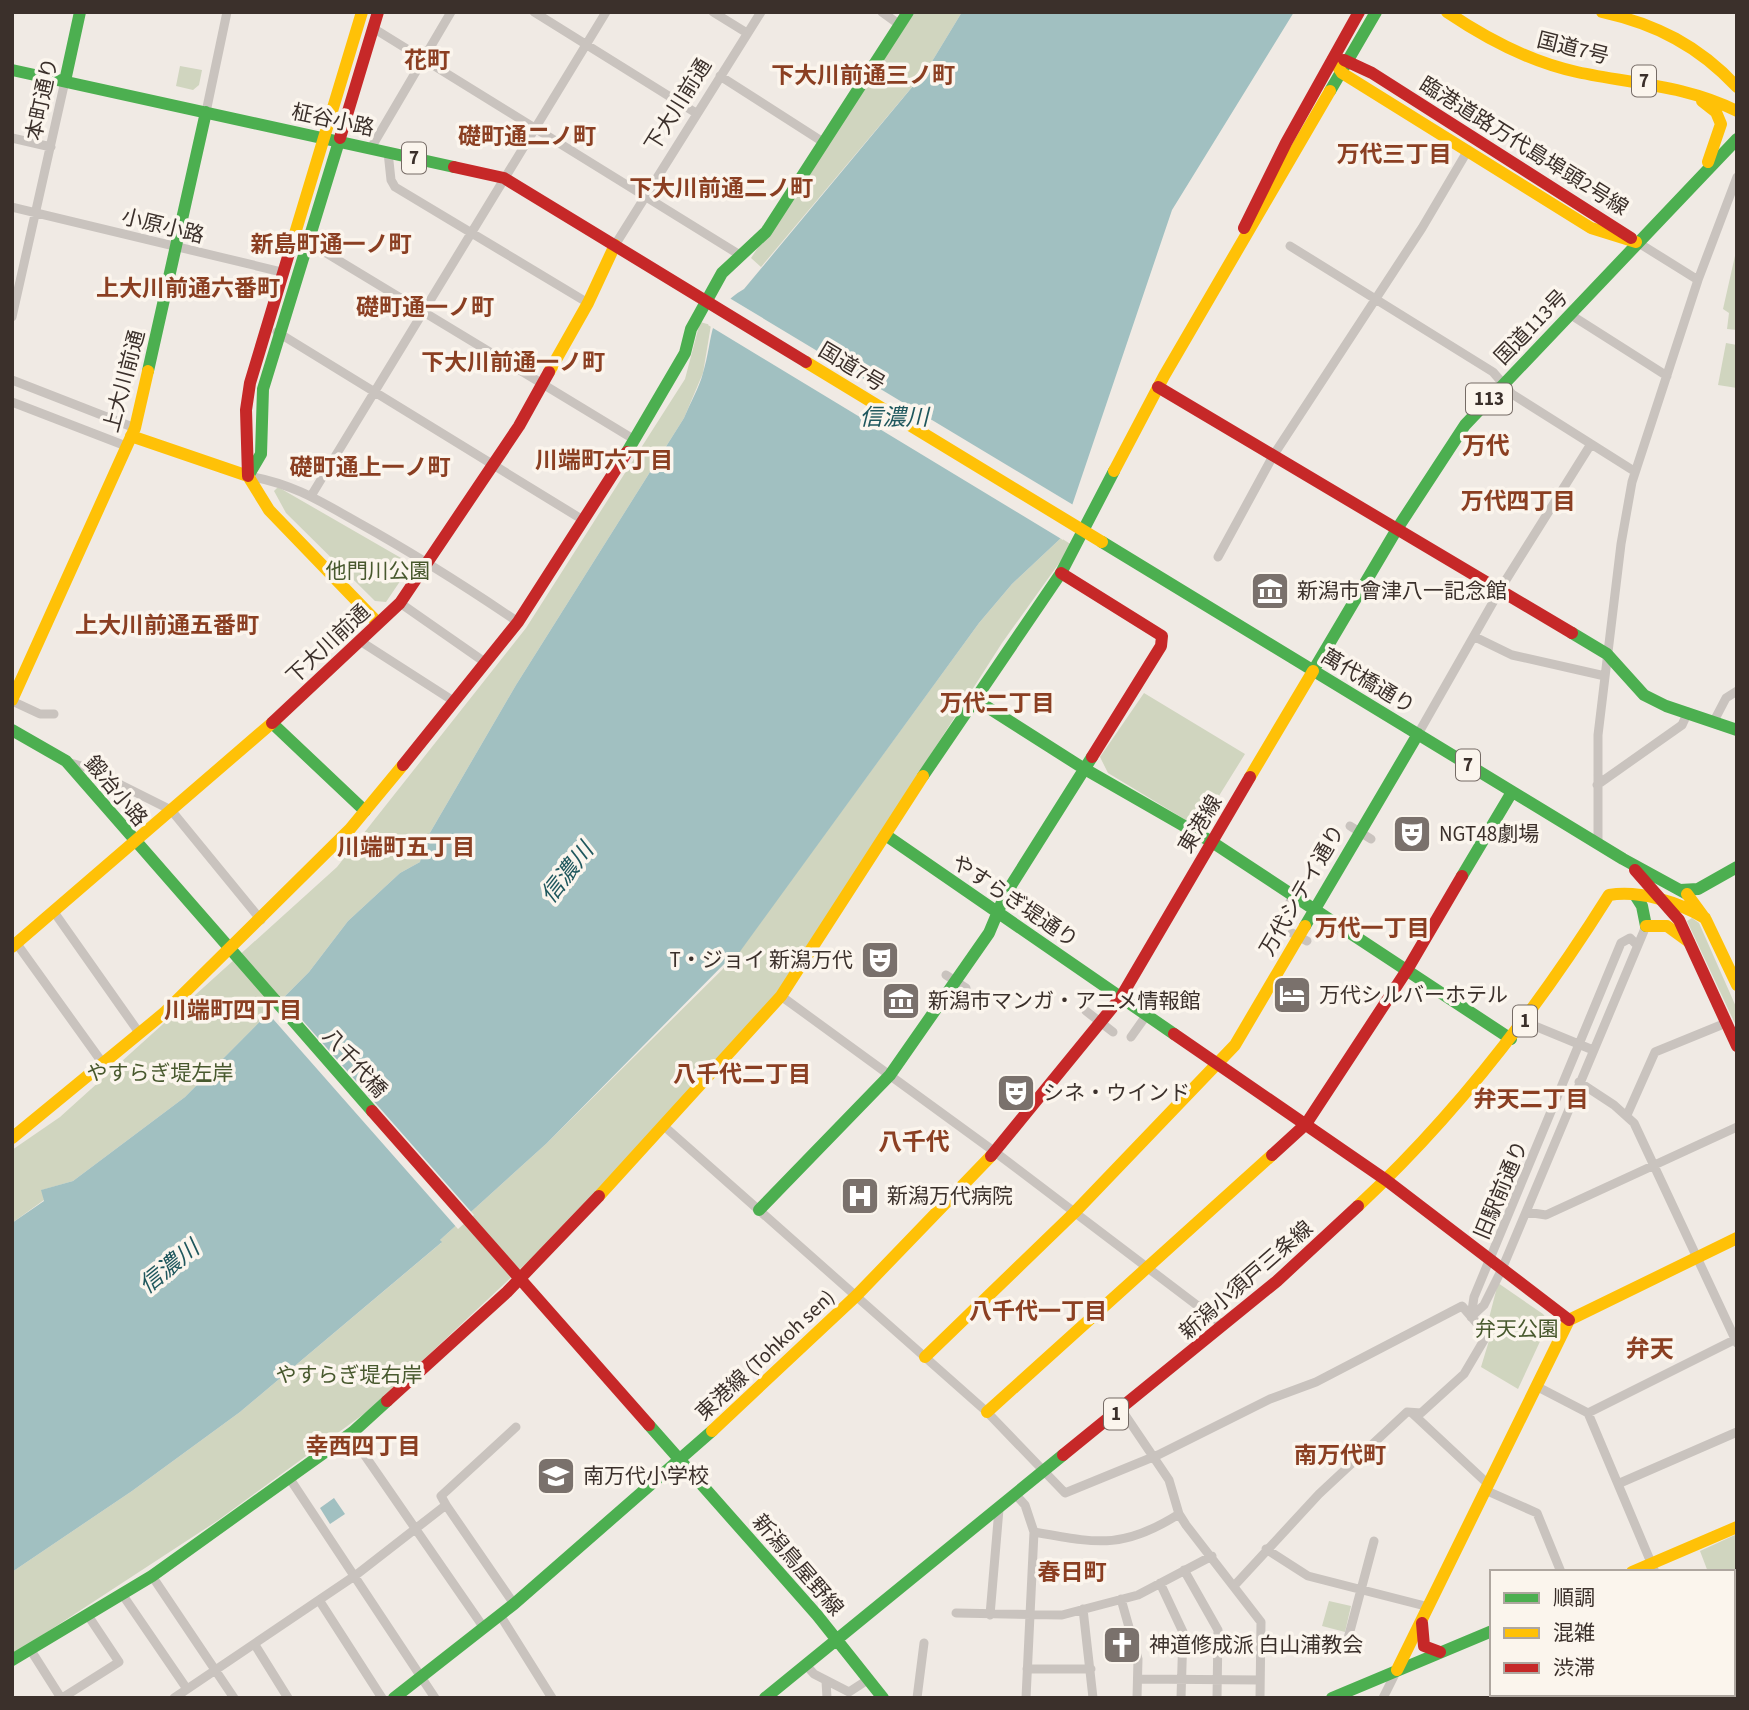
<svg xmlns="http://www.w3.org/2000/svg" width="1749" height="1710" font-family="'Source Sans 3','Noto Sans JP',sans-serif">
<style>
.green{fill:#d0d5bf}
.water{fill:#a1c0c1}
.pier{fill:#f0eae4}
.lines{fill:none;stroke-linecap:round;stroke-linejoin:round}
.street{stroke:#c9c3be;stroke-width:9}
.fast{stroke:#4caf50;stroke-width:12}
.slow{stroke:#ffc107;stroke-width:12}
.jam{stroke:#c62828;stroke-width:12}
.rail{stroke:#b1aca8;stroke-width:2.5;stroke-dasharray:2 5;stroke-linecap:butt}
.labels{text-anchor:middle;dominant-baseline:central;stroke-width:7;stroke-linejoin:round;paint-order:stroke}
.shield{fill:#fbf5ed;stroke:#756b65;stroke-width:2}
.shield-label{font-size:19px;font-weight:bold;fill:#3b302b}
.street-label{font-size:21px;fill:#3b302b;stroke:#fbf5ed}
.park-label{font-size:21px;fill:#48592e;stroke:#fbf5ed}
.poi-label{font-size:21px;fill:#3b302b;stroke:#fbf5ed;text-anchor:start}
.neighbourhood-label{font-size:23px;font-weight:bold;fill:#8b3f22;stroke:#fbf5ed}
.water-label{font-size:23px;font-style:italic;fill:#1f575d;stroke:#fbf5ed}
.quarter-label{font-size:24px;font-weight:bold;fill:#8b3f22;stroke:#fbf5ed}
</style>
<rect width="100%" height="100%" fill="#f0eae4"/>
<path class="green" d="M915 12H962L928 68 761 267 751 258Z
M180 66 202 70 199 85 193 90 176 86Z
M1737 247V330L1727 329 1729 313 1723 309Z
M700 322 711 325 703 373 684 418 516 685 424 843 420 862 400 873 348 921 309 972 185 1097 73 1181 42 1190 44 1200 12 1223V1150L60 1117 337 867 526 628 685 379Z
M1726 343 1737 345V388L1718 385Z
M278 487 408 562 409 568 386 602 375 601 286 513 274 491Z
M1061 538 1072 545 1002 643 785 983 746 1030 566 1226 372 1408 217 1521 12 1655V1572L132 1491 240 1412 441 1243 440 1240 547 1143 736 956 979 623 1012 584Z
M1144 693 1245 754 1199 828 1108 773 1100 757Z
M1692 918 1699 923 1737 1009V1028L1687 921Z
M1498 1283 1543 1314 1549 1322 1518 1389 1481 1367 1491 1334 1487 1326Z
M1737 1534V1601L1733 1603V1572H1708L1700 1551Z
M1329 1601 1351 1606 1345 1632 1322 1626Z"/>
<path class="water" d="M962 12H1294L1172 210 1061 538 1012 584 979 623 736 957 733 955 547 1143 440 1240 442 1242 240 1412 132 1491 12 1572V1223L44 1201 41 1190 73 1181 185 1097 309 972 348 921 400 873 420 862 424 843 516 685 684 418C690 403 699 388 703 373 714 337 707 310 744 289L928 68Z
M334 1498 345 1514 330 1524 320 1508Z"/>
<path class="pier" d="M726 296 1075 506 1063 540 708 325Z
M281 996 474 1215 458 1229 266 1011Z"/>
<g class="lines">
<path class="street" d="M534 12 696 113
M713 12 747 33
M882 12 900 25
M373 28 740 255
M720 76 823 142
M206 112 227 12
M12 138 51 147
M371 148 451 12
M388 152 391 180 395 187 588 303
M12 207 282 272
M308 242 635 440
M1637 242 1698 280
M615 245 761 12
M1290 246 1493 372 1512 394 1634 471
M1571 315 1667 376
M12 317 65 81
M277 332 583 520
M12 380 135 428
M12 402 126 446
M248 476C291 483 320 501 357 522 413 553 465 586 518 622
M311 496 606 12
M1218 557 1273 456 1422 228 1468 150
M400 603 486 663
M1475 637 1512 655 1605 676
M360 641 455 702
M12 701 40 714H54
M1715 719 1726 698 1737 691
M1418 734 1504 583 1591 444
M67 762 85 767 171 810 261 920
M1597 785 1682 725 1688 712
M1350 826 1371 839
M1598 844V735L1621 544 1632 482 1698 280 1737 177
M1290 902 1299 888
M54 912 140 1034
M1292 933 1307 941
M17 944 104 1065
M946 975 966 988
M781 996 995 1152 1223 1325
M1086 1011 1113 1032
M1525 1022 1593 1050
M1131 1037 1158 999
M1579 1082 1614 1105 1634 1123 1737 1343
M1627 1115 1655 1052 1726 1023
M665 1127 987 1412 1065 1493 1158 1455 1270 1399 1316 1382 1462 1306 1487 1335 1464 1374 1421 1413 1407 1412 1319 1494 1234 1586
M1526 1212 1546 1215 1737 1127
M1471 1317 1484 1305 1502 1269 1646 926
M1471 1317 1474 1297 1621 943 1630 938 1637 945
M1536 1386 1588 1413 1655 1572
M1121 1409 1169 1480 1179 1514 1186 1525 1261 1622 1260 1698
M1412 1413 1488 1484
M1588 1413 1734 1340
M350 1434 484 1628
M290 1479 435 1698
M1620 1483 1737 1432
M1485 1490 1537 1513 1561 1572
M1016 1495 1025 1505 1034 1532 1026 1698
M446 1505 441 1496 516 1427
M1034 1532C1097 1543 1122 1550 1179 1514
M1266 1549 1308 1576 1429 1607
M1184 1570 1218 1630 1217 1698
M152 1576 234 1698
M1160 1583 1183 1632 1181 1698
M122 1594 187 1689
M1121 1599 1138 1659 1137 1698
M319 1600 382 1698
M1083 1609 1093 1698
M956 1613 1062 1615 1138 1595 1212 1556
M500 1615 552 1698
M990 1615 999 1509
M255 1645 288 1698
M1346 1646 1374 1541
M30 1649 61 1698
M806 1665 814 1674 849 1692 869 1679
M1027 1669H1091
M1138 1679 1260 1680
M826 1681 827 1698
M62 1698 119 1662 87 1614
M174 1698 356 1575 446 1505 514 1604
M917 1698 924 1643
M1383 1698 1397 1670
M1525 1698 1536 1694"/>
<path class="fast" d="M12 70 454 167
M65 81 80 12
M1330 91 1376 12
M148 371 206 112
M627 452 685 353 691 329 722 273 766 232 908 12
M248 476 261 454 263 389 340 138
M1102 542 1623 859 1687 894
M1572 633 1607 654 1644 695 1666 706 1737 730
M1313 671 1397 529 1465 425 1737 139
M973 698 1083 768 1212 842 1511 1039
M272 723 365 811
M12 730 66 761 372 1111
M923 776 1061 573 1114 471
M887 836 1174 1034
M1462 876 1512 792
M1680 890 1698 889 1737 867
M1635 895 1642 906 1646 926
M1305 926 1418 734
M759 1210 890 1075 989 933 1005 895 1092 757
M649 1425 817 1615 883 1698
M12 1660 152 1576 353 1432 387 1401
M394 1698 514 1604 712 1431
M765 1698 1063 1455
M1332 1698 1492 1631"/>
<path class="slow" d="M1447 12C1487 39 1530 62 1577 72 1633 84 1685 85 1737 111
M1602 12C1656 24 1699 46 1737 87
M1333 59 1342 73 1591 228 1636 242
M1702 101 1716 112 1721 124 1708 162
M290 250 362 12
M806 362 1102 542
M549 372 588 303 615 245
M131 436 248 476 269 510 378 623
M1114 471 1164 376 1330 91
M12 700 135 428 148 371
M1250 777 1313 671
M1687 894 1706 920 1737 985
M1646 926H1667L1689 942
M12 947 272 723
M12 1138 164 1013 350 829 403 765
M599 1196 781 996 923 776
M1358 1206C1456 1115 1538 1008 1609 895 1640 890 1678 902 1705 918
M925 1357 1074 1213 1235 1045 1305 926
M987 1412 1272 1155
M712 1431 856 1296 991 1156
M1632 1572 1737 1527
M1397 1670 1569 1320 1737 1238"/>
<path class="jam" d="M1344 60 1372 73 1631 238
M340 138 378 12
M454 167 504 178 806 362
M1244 228 1286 143 1359 12
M1158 387 1572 633
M248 476 246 410 250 383 290 250
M1061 573 1162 636 1161 646 1092 757
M272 723 400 603 519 426 549 372
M403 765 518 622 627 452
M1635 870 1679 920 1737 1046
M1174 1034 1386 1180 1569 1320
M372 1111 649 1425
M1272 1155 1306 1124 1407 970 1462 876
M991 1156 1121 997 1250 777
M387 1401 507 1292 599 1196
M1063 1455 1277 1281 1358 1206
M1422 1623 1424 1646 1440 1652"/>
<path class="rail" d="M1727 1698 1737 1693"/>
</g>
<defs>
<g id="museum-square" transform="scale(2.0125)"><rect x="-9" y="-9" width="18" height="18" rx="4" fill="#7a716c" stroke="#fbf5ed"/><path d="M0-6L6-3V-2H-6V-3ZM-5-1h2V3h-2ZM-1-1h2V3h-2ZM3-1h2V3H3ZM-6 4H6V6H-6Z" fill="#fff"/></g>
<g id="theatre-square" transform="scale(2.0125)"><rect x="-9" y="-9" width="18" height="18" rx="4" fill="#7a716c" stroke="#fbf5ed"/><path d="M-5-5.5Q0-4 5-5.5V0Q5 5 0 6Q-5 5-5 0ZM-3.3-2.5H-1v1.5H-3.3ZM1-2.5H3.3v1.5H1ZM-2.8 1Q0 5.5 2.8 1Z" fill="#fff"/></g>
<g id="hotel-square" transform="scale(2.0125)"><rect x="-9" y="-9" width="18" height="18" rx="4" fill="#7a716c" stroke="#fbf5ed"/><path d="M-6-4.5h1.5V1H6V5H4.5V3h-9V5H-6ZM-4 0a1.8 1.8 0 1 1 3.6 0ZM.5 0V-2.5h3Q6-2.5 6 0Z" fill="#fff"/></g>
<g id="hospital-square" transform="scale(2.0125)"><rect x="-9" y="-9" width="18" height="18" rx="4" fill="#7a716c" stroke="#fbf5ed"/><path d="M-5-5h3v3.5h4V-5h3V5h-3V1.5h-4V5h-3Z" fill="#fff"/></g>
<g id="school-square" transform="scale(2.0125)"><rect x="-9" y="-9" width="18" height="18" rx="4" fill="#7a716c" stroke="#fbf5ed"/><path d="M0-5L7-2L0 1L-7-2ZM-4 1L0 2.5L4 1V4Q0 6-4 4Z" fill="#fff"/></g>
<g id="church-square" transform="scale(2.0125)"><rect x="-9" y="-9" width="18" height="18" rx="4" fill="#7a716c" stroke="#fbf5ed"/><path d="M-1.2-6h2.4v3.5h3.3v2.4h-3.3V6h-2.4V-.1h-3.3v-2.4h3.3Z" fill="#fff"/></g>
</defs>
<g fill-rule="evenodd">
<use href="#museum-square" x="1270" y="591"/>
<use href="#theatre-square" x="1412" y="834"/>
<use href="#theatre-square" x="880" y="960"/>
<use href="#hotel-square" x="1292" y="995"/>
<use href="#museum-square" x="901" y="1001"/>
<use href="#theatre-square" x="1016" y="1093"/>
<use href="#hospital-square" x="860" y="1196"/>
<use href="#school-square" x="556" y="1476"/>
<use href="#church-square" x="1122" y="1645"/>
</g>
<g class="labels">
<g class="shield">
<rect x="1632" y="65.5" width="24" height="31" rx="5"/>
<rect x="402" y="142.5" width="24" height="31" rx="5"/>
<rect x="1466" y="383.5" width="46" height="31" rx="5"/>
<rect x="1456" y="749.5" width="24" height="31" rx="5"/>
<rect x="1513" y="1005.5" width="24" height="31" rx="5"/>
<rect x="1104" y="1398.5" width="24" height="31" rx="5"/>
</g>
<g class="shield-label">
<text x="1644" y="81">7</text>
<text x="414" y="158">7</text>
<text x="1489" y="399">113</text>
<text x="1468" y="765">7</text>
<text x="1525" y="1021">1</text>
<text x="1116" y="1414">1</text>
</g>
<g class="street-label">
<text transform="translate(1573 48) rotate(14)">国道7号</text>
<text transform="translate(42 99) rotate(-78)">本町通り</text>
<text transform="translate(678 105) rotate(-58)">下大川前通</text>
<text transform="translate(333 120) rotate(12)">柾谷小路</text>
<text transform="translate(1524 146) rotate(32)">臨港道路万代島埠頭2号線</text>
<text transform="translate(163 226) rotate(14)">小原小路</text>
<text transform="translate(1531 327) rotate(-46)">国道113号</text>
<text transform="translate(852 367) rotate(31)">国道7号</text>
<text transform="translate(124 381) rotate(-75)">上大川前通</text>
<text transform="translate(328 644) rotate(-43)">下大川前通</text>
<text transform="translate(1368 681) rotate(31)">萬代橋通り</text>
<text transform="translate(116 791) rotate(50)">鍛冶小路</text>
<text transform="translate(1200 824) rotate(-59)">東港線</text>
<text transform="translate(1302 890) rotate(-60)">万代シテイ通り</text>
<text transform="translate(1015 901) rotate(34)">やすらぎ堤通り</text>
<text transform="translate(355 1063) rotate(48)">八千代橋</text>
<text transform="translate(1501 1190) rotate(-67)">旧駅前通り</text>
<text transform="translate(1246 1280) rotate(-41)">新潟小須戸三条線</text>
<text transform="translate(765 1355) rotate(-43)">東港線 (Tohkoh sen)</text>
<text transform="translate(798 1565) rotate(49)">新潟鳥屋野線</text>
</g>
<g class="park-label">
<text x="378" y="571">他門川公園</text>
<text x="160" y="1073">やすらぎ堤左岸</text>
<text x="1517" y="1329">弁天公園</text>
<text x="349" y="1375">やすらぎ堤右岸</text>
</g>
<g class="poi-label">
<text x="1297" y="591">新潟市會津八一記念館</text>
<text x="1439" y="834">NGT48劇場</text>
<text x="853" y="960" text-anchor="end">T・ジョイ 新潟万代</text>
<text x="1319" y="995">万代シルバーホテル</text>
<text x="928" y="1001">新潟市マンガ・アニメ情報館</text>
<text x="1043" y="1093">シネ・ウインド</text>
<text x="887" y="1196">新潟万代病院</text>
<text x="583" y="1476">南万代小学校</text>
<text x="1149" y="1645">神道修成派 白山浦教会</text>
</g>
<g class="neighbourhood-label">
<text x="427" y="60">花町</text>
<text x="863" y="75">下大川前通三ノ町</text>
<text x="527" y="136">礎町通二ノ町</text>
<text x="1394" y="154">万代三丁目</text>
<text x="721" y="188">下大川前通二ノ町</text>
<text x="331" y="244">新島町通一ノ町</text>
<text x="188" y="288">上大川前通六番町</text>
<text x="425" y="307">礎町通一ノ町</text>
<text x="513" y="362">下大川前通一ノ町</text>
<text x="604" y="460">川端町六丁目</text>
<text x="370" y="467">礎町通上一ノ町</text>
<text x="1518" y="501">万代四丁目</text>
<text x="167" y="625">上大川前通五番町</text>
<text x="997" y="703">万代二丁目</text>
<text x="406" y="847">川端町五丁目</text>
<text x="1372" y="928">万代一丁目</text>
<text x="233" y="1010">川端町四丁目</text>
<text x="742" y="1074">八千代二丁目</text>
<text x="1531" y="1099">弁天二丁目</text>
<text x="1038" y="1311">八千代一丁目</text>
<text x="363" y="1446">幸西四丁目</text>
<text x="1340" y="1455">南万代町</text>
<text x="1072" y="1572">春日町</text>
</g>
<g class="water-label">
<text x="894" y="417">信濃川</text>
<text transform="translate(567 873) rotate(-52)">信濃川</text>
<text transform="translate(169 1267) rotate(-39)">信濃川</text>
</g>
<g class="quarter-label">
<text x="1486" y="446">万代</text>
<text x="914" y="1142">八千代</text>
<text x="1650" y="1349">弁天</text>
</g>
</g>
<rect width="1749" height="1710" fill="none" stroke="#3b302b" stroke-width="28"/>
<rect x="1490" y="1570" width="245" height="126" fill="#fbf5ed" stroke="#aea69f" stroke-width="2"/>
<rect x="1504" y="1593" width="35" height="10" fill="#4caf50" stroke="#aea69f" stroke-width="2"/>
<text x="1553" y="1605" font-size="21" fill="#3b302b">順調</text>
<rect x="1504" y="1628" width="35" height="10" fill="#ffc107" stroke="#aea69f" stroke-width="2"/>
<text x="1553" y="1640" font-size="21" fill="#3b302b">混雑</text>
<rect x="1504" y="1663" width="35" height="10" fill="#c62828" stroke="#aea69f" stroke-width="2"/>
<text x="1553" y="1675" font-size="21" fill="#3b302b">渋滞</text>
</svg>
